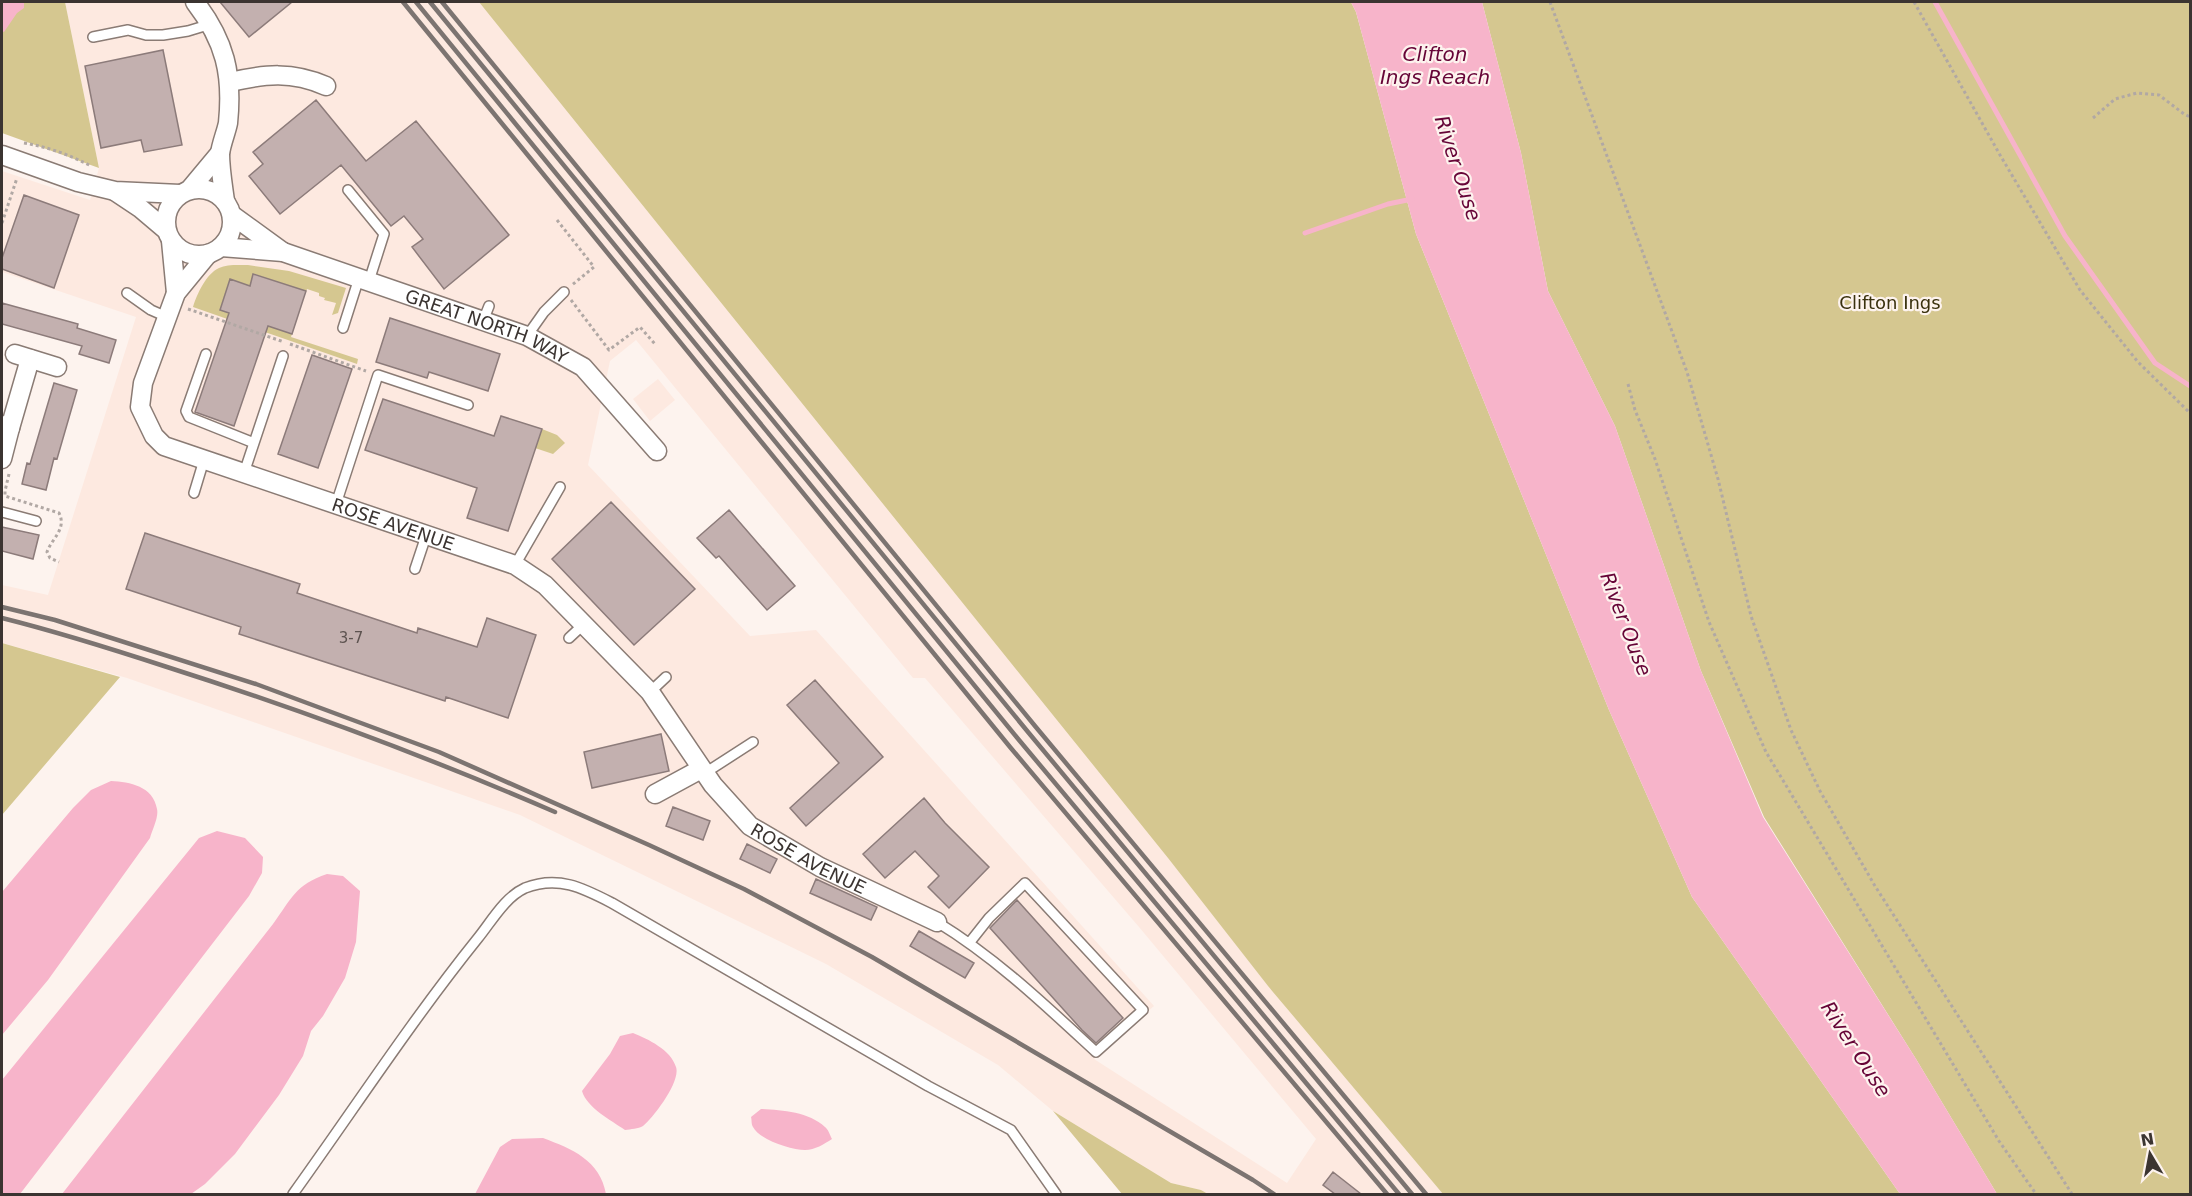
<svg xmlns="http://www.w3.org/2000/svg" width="2192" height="1196" font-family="'DejaVu Sans',sans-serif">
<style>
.built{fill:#fde9e0;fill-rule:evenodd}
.green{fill:#d5c790}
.water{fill:#f7b4ca}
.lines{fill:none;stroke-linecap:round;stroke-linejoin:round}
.stream{stroke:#f7b4ca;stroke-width:5}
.building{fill:#c3b0af;stroke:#8c7b7a;stroke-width:1.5}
.lane-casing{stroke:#8a7b74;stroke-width:12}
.street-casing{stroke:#8a7b74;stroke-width:21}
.path{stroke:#b1a8a4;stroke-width:3;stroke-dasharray:3 3;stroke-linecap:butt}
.lane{stroke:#fff;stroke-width:9}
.street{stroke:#fff;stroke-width:18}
.rail{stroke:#7c7471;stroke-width:4.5}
.labels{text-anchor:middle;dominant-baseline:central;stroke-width:4.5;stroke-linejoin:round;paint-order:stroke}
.number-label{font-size:15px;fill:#5d5350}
.park-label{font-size:18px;fill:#3a310e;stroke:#fdf3ee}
.street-label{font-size:18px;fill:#3b3431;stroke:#fdf3ee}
.water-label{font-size:20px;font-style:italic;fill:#660437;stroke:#fdf3ee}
</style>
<rect width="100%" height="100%" fill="#fdf3ee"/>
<path class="built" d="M65 2H479L1168 858 1268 986 1443 1194H1208L1201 1190 1171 1183 1053 1111 998 1065 826 964 520 815 127 678 2 643V585L48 595 136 317 2 272V171L90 200 99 168ZM636 340 913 678H925L1139 927 1316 1139 1287 1183 1094 1059 1154 1006 816 630 750 636 588 465 610 361Z
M658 379 675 400 650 421 633 399Z"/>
<path class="green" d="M2 2H65L99 168 2 133Z
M479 2H1351L1356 12 1416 234 1609 710 1692 897 1900 1194H1443L1268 986 1168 858Z
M1482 2H2190V1194H1997L1916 1059 1764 817 1701 671 1615 426 1548 291 1521 153Z
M248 265 289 271 346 288 338 313 332 315 336 303 324 300 325 298 319 296V293L307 289 306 292 254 274 250 286 230 279 220 310 292 334 291 337 358 359 357 364 193 307C197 294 206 274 219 268 227 264 239 265 248 265Z
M542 429 557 435 565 443 553 454 535 448Z
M2 643 120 677 2 815Z
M1053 1111 1171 1183 1201 1190 1208 1194H1122Z"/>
<path class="water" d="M2 2 24 3V8L17 13 4 32 2 31Z
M1351 2H1482L1521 153 1548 291 1615 426 1701 671 1763 817 1916 1059 1997 1194H1900L1692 897 1609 710 1416 234 1356 12Z
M111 781C130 782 153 786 157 809 159 817 152 830 150 838L48 980 2 1035V892L73 808 91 790Z
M217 831 245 838 263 857 262 873 249 896 20 1194H2V1080L199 838Z
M327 874 343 876 360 891 356 942 345 978 323 1016 311 1031 303 1056 279 1095 235 1154 205 1184 191 1194H62L273 924C292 898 295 885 327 874Z
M633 1033C648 1039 671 1050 676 1067 681 1081 654 1117 643 1126 638 1129 631 1129 625 1130 611 1120 587 1108 582 1091L610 1054 620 1036Z
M761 1109C782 1110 809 1112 825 1127 828 1129 830 1135 832 1139 824 1144 815 1150 805 1150 791 1150 760 1140 753 1127 751 1124 752 1120 751 1117Z
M543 1138C572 1149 600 1160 606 1194H475L500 1147 512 1139Z"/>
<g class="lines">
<path class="stream" d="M1935 2 2065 236 2155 363 2190 386
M1305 233 1388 204 1412 199"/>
</g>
<path class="building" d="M220 2H292L249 37Z
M163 50 182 145 144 152 141 140 101 148 85 66Z
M316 100 366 161 416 121 509 235 444 289 412 247 423 239 404 216 391 226 341 165 280 214 249 176 263 164 253 152Z
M24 195 79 215 54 288 2 269V258Z
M253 274 306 291 292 334 268 326 234 426 195 412 229 313 220 310 230 279 250 286Z
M2 303 78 324 77 328 116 340 109 363 79 354 82 346 2 324Z
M390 318 500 354 488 391 429 372 427 378 376 362Z
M312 355 352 369 318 468 278 454Z
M54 383 77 390 57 459 54 458 46 490 22 484 27 463 30 464Z
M383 399 494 436 501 416 542 429 508 531 467 518 477 488 365 450Z
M611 502 695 589 634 645 552 559Z
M729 510 795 586 767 610 719 556 716 558 697 538Z
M2 527 39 535 33 559 2 551Z
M145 533 300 584 297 593 417 633 418 628 477 647 487 618 536 635 508 718 446 697 445 701 239 634 241 627 126 589Z
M815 680 883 757 806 826 790 808 839 763 787 705Z
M661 734 669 771 592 788 584 752Z
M924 798 945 823 989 867 949 908 928 887 939 876 915 851 885 878 863 854Z
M673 807 710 821 703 840 666 826Z
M747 844 777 859 770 873 740 859Z
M816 879 877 907 871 920 810 893Z
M1017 900 1123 1018 1096 1043 1082 1030 990 928Z
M919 931 974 963 965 978 910 946Z
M1333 1172 1361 1194H1335L1323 1185Z"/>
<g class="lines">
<g class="lane-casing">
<path id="lane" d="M93 37 128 30 146 35H163L188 31 211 24
M348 190 384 234 369 281
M127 293 151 310 167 317
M483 321 489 306
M343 328 359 278
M527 336 544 312 564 292
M206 354 186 411 189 417 254 443
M244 473 283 356
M194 493 204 460
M336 504 378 375 468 405
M2 512 36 521
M515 565 560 487
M415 569 426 536
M569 638 584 624
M650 692 666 677
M705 773 753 742
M937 922C996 958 1045 1005 1096 1052L1143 1010 1025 883 989 918 970 942
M293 1194C354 1109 412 1020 478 938 491 922 505 897 525 888 558 875 583 888 612 903L928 1086 1011 1130 1056 1194"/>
</g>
<g class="street-casing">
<g id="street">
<path d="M195 2C225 41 233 74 228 123 226 133 221 144 220 154 220 169 223 186 225 201"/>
<path d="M230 82C265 74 292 71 326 86"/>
<path d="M2 155 78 182 115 191 180 194"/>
<circle cx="199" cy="222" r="33"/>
<path d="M190 189 220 153"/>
<path d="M116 192 140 208 166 230"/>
<path d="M232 215 283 252"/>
<path d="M171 241 176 293"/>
<path id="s1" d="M221 247 283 252 527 336 583 367 657 451"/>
<path id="s2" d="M208 254 176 293 143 383 140 407 154 436 164 446 515 565 545 585 650 692 713 785 750 826 820 867 937 922"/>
<path d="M15 354 57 367"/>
<path d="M2 425 10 428 30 359"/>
<path d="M2 459 10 428"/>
<path d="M655 794 701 769"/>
</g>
</g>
<path class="path" d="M1550 2 1687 372 1718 479 1751 616 1791 730 1820 791 1875 886 2072 1194
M1914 2 2000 155 2080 290 2138 362 2190 413
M2093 118 2115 99 2137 93 2159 95 2184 114 2190 117
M24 143C48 147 70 155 91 166
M557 220 594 267 572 285
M2 223 17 178
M571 300 609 350 640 327 655 344
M188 309 284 342
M290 344 366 371
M1628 384 1635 410 1655 459 1709 622 1766 752 1999 1141 2036 1194
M9 474 5 491V496L59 513C67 529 52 538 47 552L50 558 59 562"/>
<use href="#lane" class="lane"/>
<use href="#street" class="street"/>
<path class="rail" d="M403 2 1010 747 1387 1194
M416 2 1019 740 1399 1194
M430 2 1028 732 1412 1194
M442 2 1035 726 1426 1194
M2 607 55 620 256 684 439 752 649 845 744 889 872 957 1253 1180 1274 1194
M2 618C58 632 112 649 167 667 299 709 428 757 555 812"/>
</g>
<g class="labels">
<g class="number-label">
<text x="351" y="638">3-7</text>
</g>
<g class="park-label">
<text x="1890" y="302">Clifton Ings</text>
</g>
<g class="street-label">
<text stroke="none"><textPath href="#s1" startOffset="279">GREAT NORTH WAY</textPath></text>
<text stroke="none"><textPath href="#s2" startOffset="459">ROSE AVENUE</textPath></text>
<text stroke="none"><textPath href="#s2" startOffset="1008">ROSE AVENUE</textPath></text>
</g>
<g class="water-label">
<text x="1435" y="54">Clifton<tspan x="1435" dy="23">Ings Reach</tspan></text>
<text transform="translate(1458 168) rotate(72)">River Ouse</text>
<text transform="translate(1626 624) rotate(69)">River Ouse</text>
<text transform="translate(1856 1049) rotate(57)">River Ouse</text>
</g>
</g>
<rect width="2192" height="1196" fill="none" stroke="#3b3431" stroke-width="6"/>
<g transform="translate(2150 1154) rotate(350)" stroke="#fdf3ee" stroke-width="4.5" paint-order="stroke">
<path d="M0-4.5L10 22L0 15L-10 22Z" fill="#3b3431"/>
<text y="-9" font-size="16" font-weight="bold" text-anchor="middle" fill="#3b3431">N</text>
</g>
</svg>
